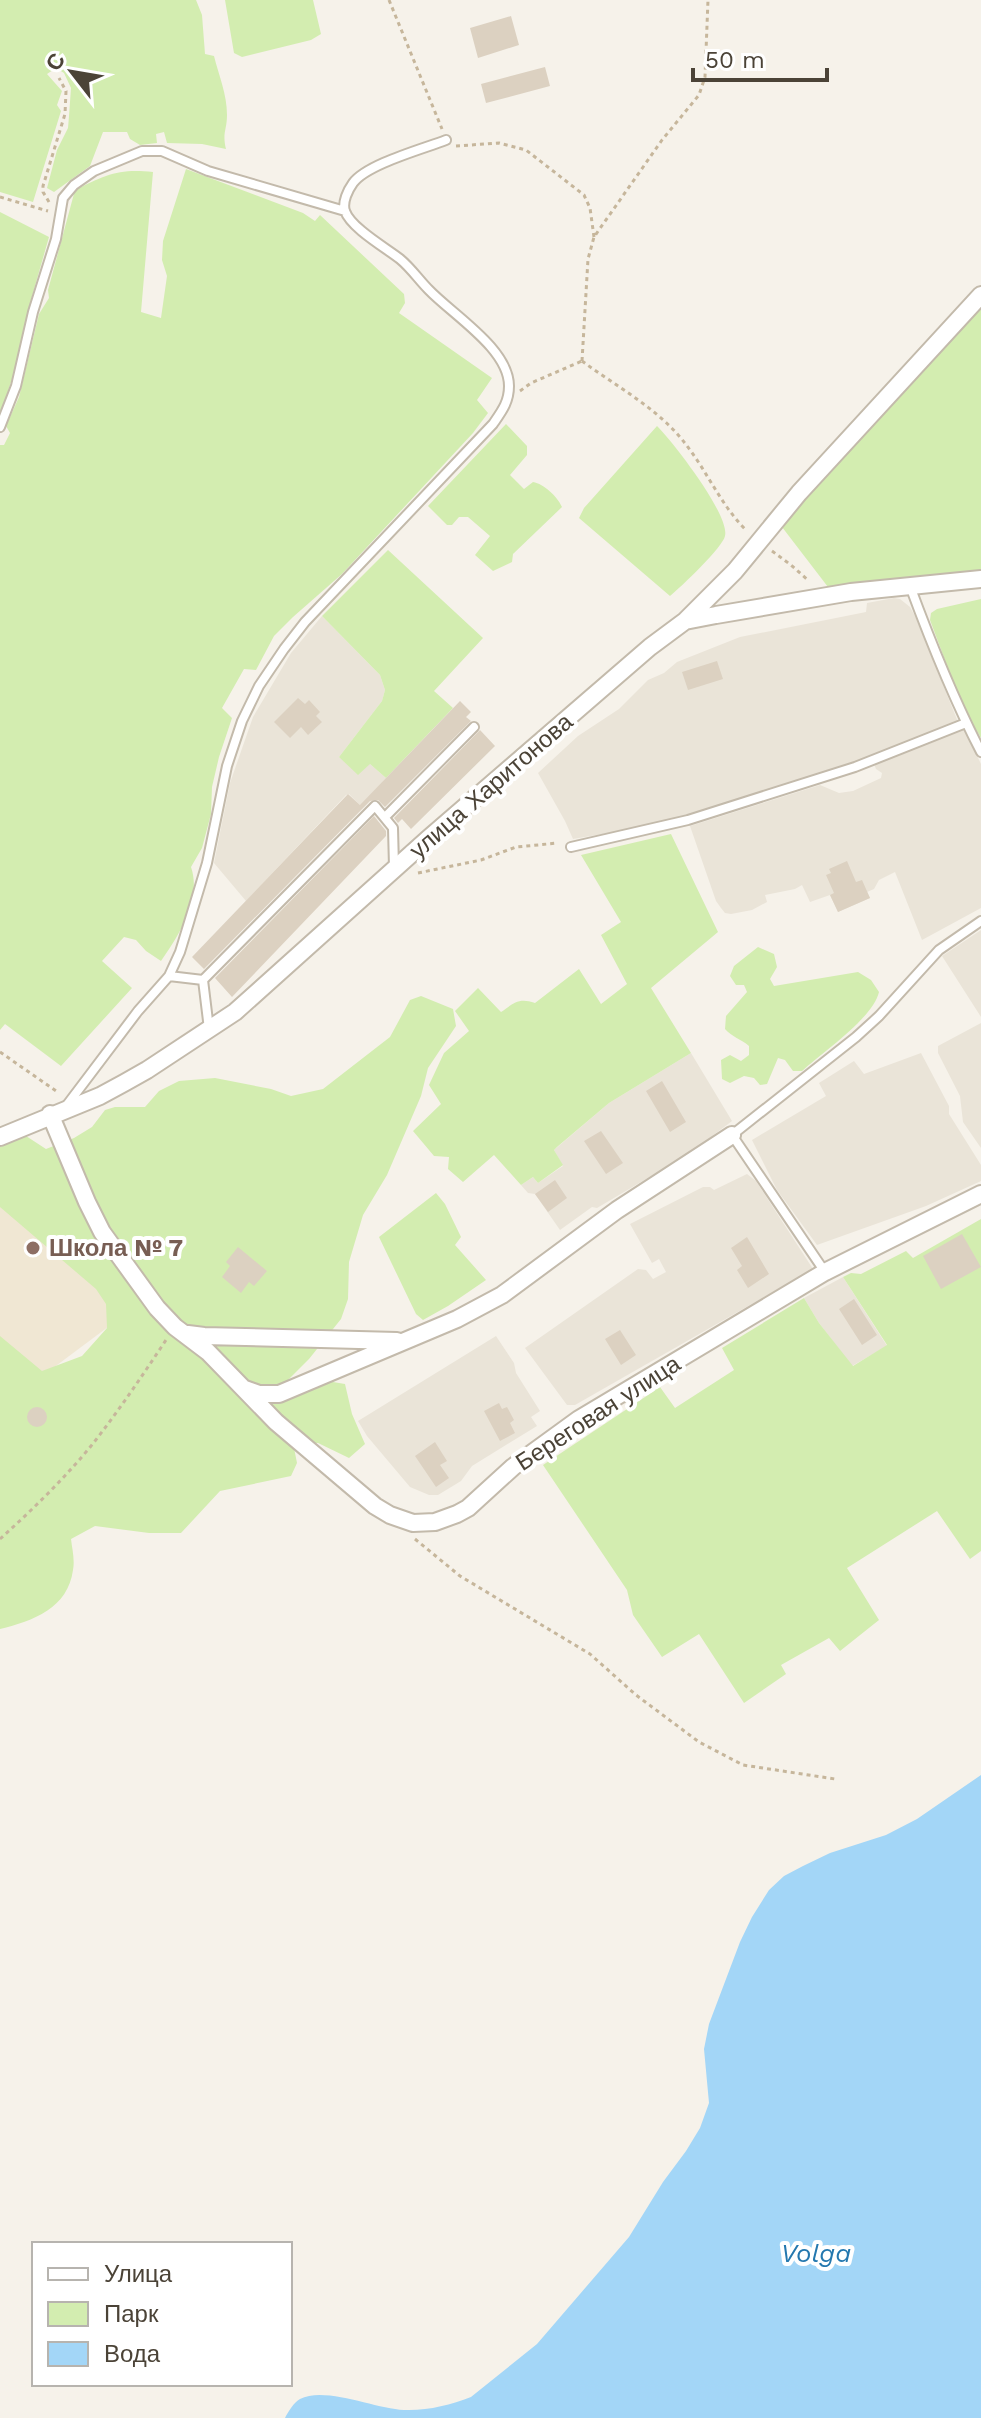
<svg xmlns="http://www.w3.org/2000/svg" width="981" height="2418" font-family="'Work Sans',sans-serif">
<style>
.residential{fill:#eae4d8}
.education{fill:#f0e7d3}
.green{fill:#d3edb0}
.water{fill:#a3d6f7}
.building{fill:#dcd1c1}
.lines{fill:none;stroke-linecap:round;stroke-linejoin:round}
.lane-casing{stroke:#c3baab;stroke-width:12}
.street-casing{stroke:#c3baab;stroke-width:20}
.path{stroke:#c6b69b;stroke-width:3;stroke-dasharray:4 4;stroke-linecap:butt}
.lane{stroke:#fff;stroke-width:8}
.street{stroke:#fff;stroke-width:16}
.education-dot{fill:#8d6e63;stroke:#fff;stroke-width:3}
.labels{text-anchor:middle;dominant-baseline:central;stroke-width:8;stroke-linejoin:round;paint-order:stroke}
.street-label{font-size:24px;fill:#4b4337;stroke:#fff}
.education-label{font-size:24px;font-weight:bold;fill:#785e54;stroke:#fff;text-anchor:start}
.water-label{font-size:26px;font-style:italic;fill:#2478af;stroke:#fff}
</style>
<rect width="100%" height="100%" fill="#f6f2ea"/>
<path class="residential" d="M894 598 900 599 910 607 916 618 958 722 865 759 690 815 626 830 573 839 565 821 538 773 578 736 619 709 648 680 664 673 677 662 740 637 866 612 867 603Z
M322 616 380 675 385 690 382 701 339 757 370 764 386 778 361 806 349 794 346 795 246 901 214 863 230 783 253 717 291 653Z
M964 729 981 764V908L922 940 895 872 879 880 874 889 867 892 870 898 838 912 830 895 810 902 802 885 795 889 765 895 767 902 752 910 731 914 725 913 721 908 716 901 690 826 820 785 839 793 853 791 881 778 882 773 876 769 874 764Z
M981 930V1017L942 956Z
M981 1023V1148L963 1122 960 1096 938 1053V1046Z
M691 1053 732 1121 690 1153 597 1208 592 1207 560 1230 535 1194 528 1193 521 1185 533 1177 538 1183 563 1166 554 1150 609 1103Z
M921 1053 949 1106V1114L981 1165V1181L926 1206 817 1245 777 1190 752 1140 826 1096 819 1083 854 1061 864 1074Z
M747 1174 756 1181 813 1269 575 1405H567L525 1348 638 1269 646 1270 653 1279 666 1272 659 1259 652 1263 630 1224 703 1187H710L714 1190Z
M843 1277 887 1346 852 1366 819 1323 804 1298Z
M496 1336 514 1363 516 1373 540 1411 531 1417 537 1426 472 1466 461 1481 438 1495H429L410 1487 367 1436 358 1421Z"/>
<path class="education" d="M0 1195 128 1312 41 1377 0 1355Z"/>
<path class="green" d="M0 0H196L202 15 205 54 214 56C219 76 227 94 227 115 227 130 222 133 226 149L202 144 167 143 164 132 156 134 157 143 140 145 130 139 127 132H103L90 166 54 192 47 188 57 150 68 128 69 116 71 88 64 73 56 68 47 74 62 91 57 105 61 111 33 202 0 192Z
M225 0H313L321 34 311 40 242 57 234 53Z
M186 169 303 213 315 221 320 215 404 294 405 303 399 313 492 378 477 400 488 413 473 433 342 574 293 617 274 636 256 670 244 669 222 708 232 718 219 757 212 787 211 814 202 848 191 867C202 899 179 935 161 961L146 951 136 940 124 937 102 961 132 988 61 1066 5 1024 0 1030V445H4L10 433 6 426 19 397 39 314 49 298 48 290 75 190C105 175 119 168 153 172L141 312 161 318 167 276 162 260 163 241Z
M0 212 49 237 29 307 14 373 0 415Z
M981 305V570L828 587 782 527 792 511Z
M506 424 527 446V455L510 475 524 489 533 482C544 484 557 496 562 507L513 554 512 562 493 571 475 555 490 536 468 517H459L452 525H447L428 506Z
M657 426C673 442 730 515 725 536 723 547 681 587 670 596L579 518 584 508Z
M388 550 483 638 434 691 453 708 386 778 370 764 358 775 339 757 382 701 385 690 380 675 322 616Z
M981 599V738L962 706 930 620 931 613 937 609Z
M671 834 718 932 651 988 691 1053 609 1103 557 1147 554 1150 563 1165 538 1183 533 1177 521 1185 494 1155 463 1182 448 1169 449 1157 434 1156 413 1131 441 1104 429 1085 444 1053 469 1031 455 1011 478 988 501 1012C513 1004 518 997 535 1003L579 969 601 1004 627 984 601 935 621 922 581 855Z
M758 947 774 954 777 967 770 979 774 986 858 972 871 980 879 992C873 1018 823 1052 802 1071H793L785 1060 778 1058 767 1084 760 1085 754 1078 744 1076 730 1083 722 1079 721 1060 730 1055 741 1061 749 1055V1046C741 1039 732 1037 725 1029L726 1016 747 992 744 985H736L730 976 734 966Z
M421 996 453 1009 456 1026 428 1068 421 1096 387 1175 363 1215 349 1262 348 1299 341 1319 309 1359 283 1385 315 1379 345 1384 352 1414 365 1444 349 1458 318 1443H293L297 1463 291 1476 220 1491 181 1533H149L95 1526 71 1539C72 1548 75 1560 73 1570 68 1608 33 1621 0 1629V1336L42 1371 82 1356 107 1328 106 1304 96 1289 0 1207V1147L26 1136 46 1149 74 1138 92 1127 105 1110 115 1107H145L159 1091 179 1081 215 1078 271 1089 291 1096 323 1089 390 1037 410 1000Z
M436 1193 445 1204 461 1237 455 1245 486 1280 448 1306 423 1320 416 1314 379 1237Z
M981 1219V1551L970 1559 937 1511 847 1568 879 1620 840 1651 829 1638 781 1665 786 1674 744 1703 699 1634 662 1657 633 1615 627 1590 543 1465 660 1387 675 1408 734 1370 722 1348 804 1298 819 1323 853 1366 887 1345 843 1277 851 1273 861 1274 906 1251 913 1258Z"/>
<path class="water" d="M981 1775V2418H285C288 2412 294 2402 300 2399 325 2386 376 2409 404 2410 427 2411 450 2405 471 2397L537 2344 629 2237 663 2182 686 2151 700 2128 709 2103 704 2049 709 2024 740 1942 752 1917 769 1890 784 1876 803 1866 830 1853 886 1835 917 1819Z"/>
<path class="building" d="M511 16 519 45 478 58 470 28Z
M545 67 550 86 486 103 481 84Z
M717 661 723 679 688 690 682 672Z
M298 698 305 704 309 700 320 712 316 716 322 722 308 735 301 727 290 738 274 722Z
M460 701 471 712 466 717 471 721 385 807 378 800 370 801 204 969 192 957 348 794 360 805Z
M480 730 495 746 411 829 402 819 398 823 394 818Z
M374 816 386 831V836L232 997 215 978Z
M847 861 856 882 862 880 870 898 838 912 830 895 834 893 826 875 831 873 829 869Z
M662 1081 686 1122 670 1132 646 1091Z
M601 1131 623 1163 606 1174 584 1141Z
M555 1180 567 1198 548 1212 535 1194Z
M962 1234 981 1267 941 1289 923 1256Z
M747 1237 769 1274 748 1288 737 1270 742 1266 731 1248Z
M238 1247 267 1271 254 1286 249 1282 241 1293 222 1277 230 1266 226 1262Z
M854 1299 877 1335 862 1345 839 1309Z
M620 1330 636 1355 621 1365 605 1339Z
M499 1403 502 1409 507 1407 514 1420 510 1423 515 1433 500 1441 484 1411Z
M27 1417a10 10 0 1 1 20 0a10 10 0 1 1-20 0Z
M435 1442 447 1461 440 1465 449 1478 436 1487 415 1456Z"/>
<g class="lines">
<g class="lane-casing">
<path id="lane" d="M0 427 16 386 33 312 56 239 63 198 74 185 94 171 142 151H162L208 171 345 211
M910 586C931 643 953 698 981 752
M385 817 474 727
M571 847 688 820 855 767 966 723
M169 976 203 980
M209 1029 203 980 375 806 393 828 394 867
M67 1105 138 1011 169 976 180 952 207 863 227 766 242 721 259 686 284 649 305 622 493 424C502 411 509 402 509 386 509 349 453 315 429 290 419 280 411 268 400 259 386 248 351 228 345 211 342 202 348 190 353 183 367 164 423 149 446 140
M825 1272 732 1135 856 1037 879 1016 939 950 981 921"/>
</g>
<g class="street-casing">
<path id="street" d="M686 620 735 571 799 493 981 295
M50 1114 87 1202 102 1232 157 1308 175 1327 208 1352 276 1422 375 1506 390 1515 413 1523 435 1522 457 1514 468 1508 513 1467 579 1419 825 1272 981 1194
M0 1137 100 1096 124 1083 147 1070 235 1012 429 838 650 647 685 621 716 615 851 592 981 579
M188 1334 204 1336 397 1341
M245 1389 259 1394H279L457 1319 502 1295 617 1210 732 1135"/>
</g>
<path class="path" d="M389 0 442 129
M456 146 499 143 526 150 584 195 590 208 594 237
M0 197 48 211
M49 202 43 192V186L65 114 66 91 59 78
M582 361 588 259 594 237 662 140 699 95 705 77 708 0
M582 361C617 387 661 410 687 446 708 473 722 507 747 531
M520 391 531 383 582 361
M772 551 791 565 809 581
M418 873 481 860 516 847 558 843
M0 1052 59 1093
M0 1539C32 1510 63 1480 91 1446 118 1412 142 1376 166 1340
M415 1539 460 1576 590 1654 636 1695 699 1742 743 1765 835 1779"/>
<use href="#lane" class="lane"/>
<use href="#street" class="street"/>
</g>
<circle class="education-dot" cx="33" cy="1248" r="8"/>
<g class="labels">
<g class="street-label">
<text transform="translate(491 786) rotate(-41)">улица Харитонова</text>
<text transform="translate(598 1413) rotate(-33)">Береговая улица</text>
</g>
<g class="education-label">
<text x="49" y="1248">Школа № 7</text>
</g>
<g class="water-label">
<text x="816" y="2253">Volga</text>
</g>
</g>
<rect x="32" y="2242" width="260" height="144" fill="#ffffff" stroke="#b7b4af" stroke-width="2"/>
<rect x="48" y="2268" width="40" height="12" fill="#ffffff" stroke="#b7b4af" stroke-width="2"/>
<text x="104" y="2282" font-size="24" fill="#4b4337">Улица</text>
<rect x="48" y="2302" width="40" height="24" fill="#d3edb0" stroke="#b7b4af" stroke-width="2"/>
<text x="104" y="2322" font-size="24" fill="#4b4337">Парк</text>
<rect x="48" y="2342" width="40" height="24" fill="#a3d6f7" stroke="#b7b4af" stroke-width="2"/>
<text x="104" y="2362" font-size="24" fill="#4b4337">Вода</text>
<g transform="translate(72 72) rotate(301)" stroke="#ffffff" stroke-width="6" paint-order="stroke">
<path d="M0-6L14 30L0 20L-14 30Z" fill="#4b4337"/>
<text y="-12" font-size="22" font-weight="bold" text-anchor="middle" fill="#4b4337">С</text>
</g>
<path d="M693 68v12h134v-12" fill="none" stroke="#4b4337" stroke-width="4"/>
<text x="705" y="68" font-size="24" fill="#4b4337" stroke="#ffffff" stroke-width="6" paint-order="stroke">50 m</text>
</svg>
